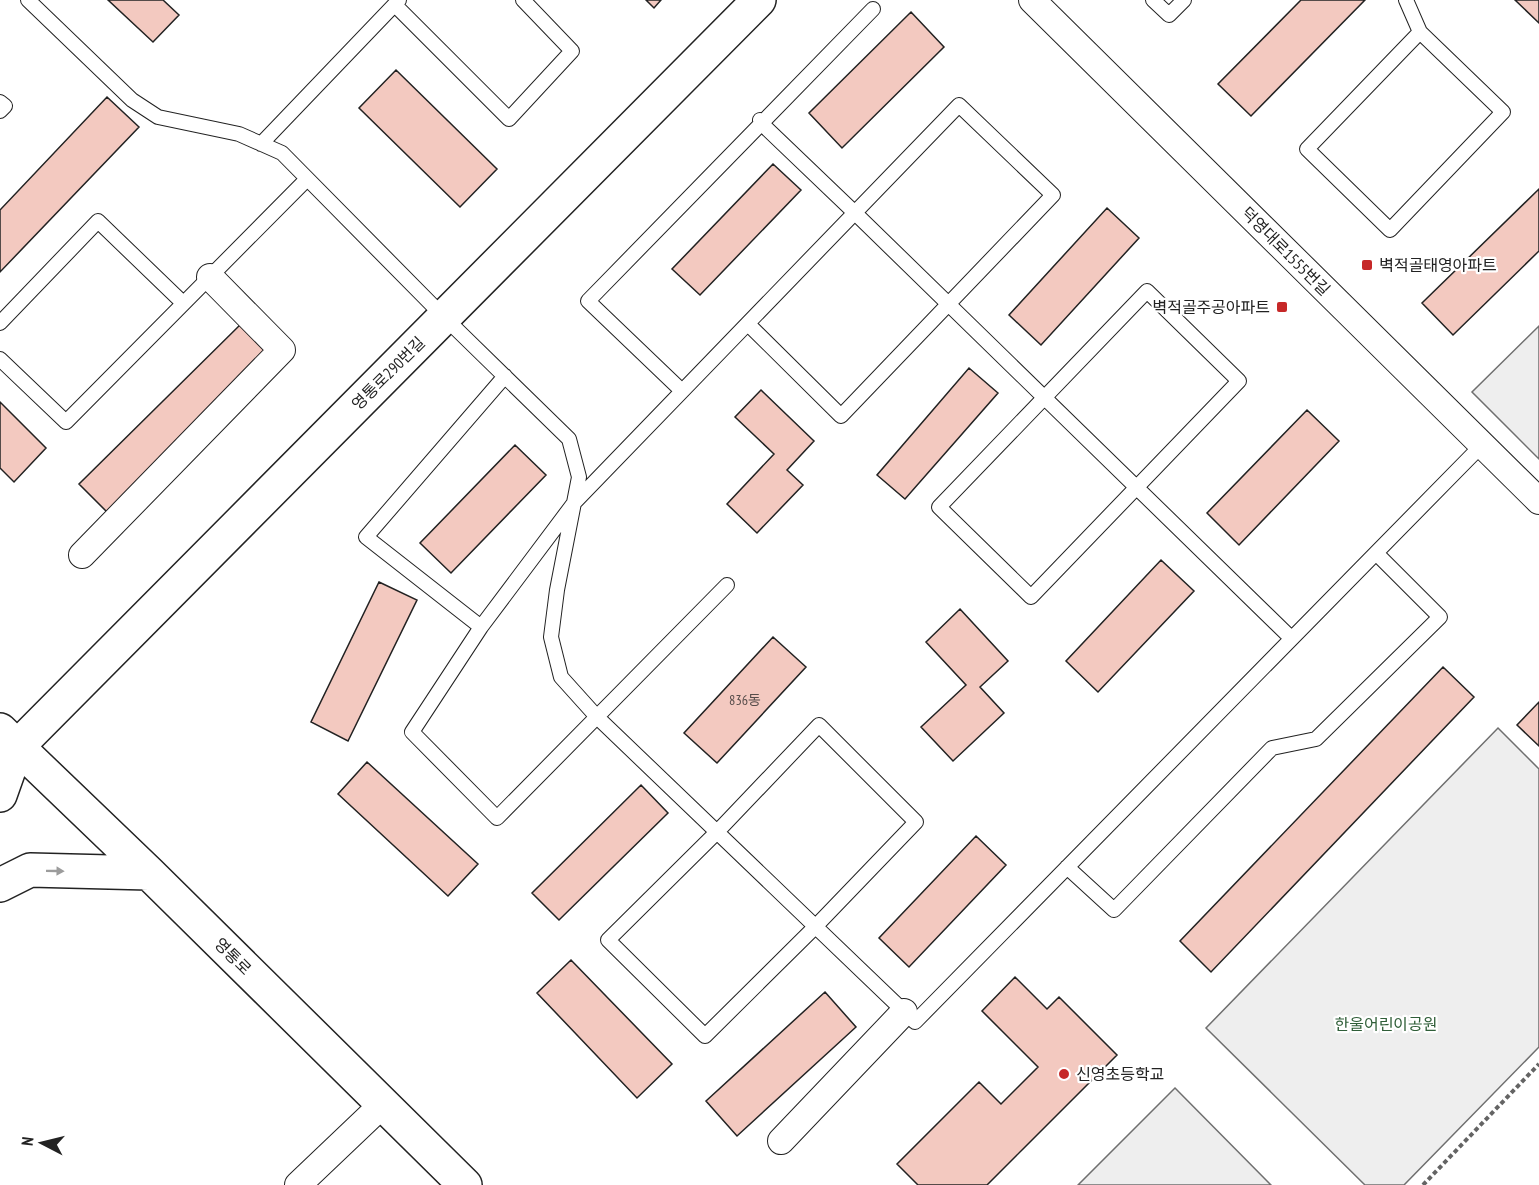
<svg xmlns="http://www.w3.org/2000/svg" width="1539" height="1185" font-family="'PT Sans Narrow','Noto Sans KR',sans-serif">
<style>
.green{fill:#eee;stroke:#6f6f6f;stroke-width:1.5}
.building{fill:#f3c9c0;stroke:#222;stroke-width:1.5}
.lines{fill:none;stroke-linecap:round;stroke-linejoin:round}
.lane-casing{stroke:#222;stroke-width:16}
.street-casing{stroke:#222;stroke-width:28}
.secondary-casing{stroke:#222;stroke-width:36}
.path{stroke:#646464;stroke-width:4;stroke-dasharray:4.5 3;stroke-linecap:butt}
.lane{stroke:#fff;stroke-width:14}
.street{stroke:#fff;stroke-width:26}
.secondary{stroke:#fff;stroke-width:33}
.oneway{fill:#9c9c9c}
.poi-dot{fill:#c62828;stroke:#fff;stroke-width:2}
.labels{text-anchor:middle;dominant-baseline:central;stroke-width:4.5;stroke-linejoin:round;paint-order:stroke}
.number-label{font-size:14px;fill:#564c4a}
.street-label{font-size:16px;fill:#222;stroke:#fff}
.poi-label{font-size:16px;fill:#222;stroke:#fff;text-anchor:start}
.park-label{font-size:16px;fill:#2f5e38;stroke:#fff}
</style>
<rect width="100%" height="100%" fill="#fff"/>
<path class="green" d="M1539 326V459L1472 392Z
M1498 728 1539 769V1047L1404 1185H1365L1206 1028Z
M1175 1088 1271 1185H1078Z"/>
<path class="building" d="M108 0H163L179 15 153 42Z
M646 0H661L654 8Z
M1301 0H1365L1251 116 1218 84Z
M1515 0H1539V23Z
M911 12 944 47 842 148 809 113Z
M396 70 497 169 460 207 359 108Z
M107 97 139 127 0 272V210Z
M773 164 801 190 700 295 672 269Z
M1539 189V251L1453 335 1422 303Z
M1107 208 1139 238 1041 345 1009 315Z
M244 321 273 351 109 514 79 484Z
M969 368 998 393 905 499 877 475Z
M761 390 814 441 787 470 803 485 757 533 727 504 774 454 735 417Z
M0 402 46 448 14 482 0 468Z
M1307 410 1339 441 1239 545 1207 513Z
M515 445 546 475 451 573 420 543Z
M1161 560 1194 591 1098 692 1066 661Z
M379 582 417 600 348 741 311 722Z
M960 609 1008 661 980 687 1004 713 953 761 921 727 966 685 926 642Z
M773 637 806 667 717 763 684 733Z
M1443 667 1474 697 1211 972 1180 941Z
M1539 702V746L1517 725Z
M367 762 478 864 448 896 338 794Z
M641 785 668 813 559 920 532 893Z
M976 836 1006 865 909 967 879 938Z
M571 960 672 1064 637 1098 537 993Z
M1015 977 1047 1009 1059 997 1117 1055 987 1185H918L897 1164 979 1082 1001 1104 1038 1067 982 1011Z
M825 992 856 1027 737 1136 706 1101Z"/>
<g class="lines">
<g class="lane-casing">
<path id="lane" d="M28 0 132 100 158 117 239 134 282 153 444 317 569 439 579 477 557 590 551 637 561 677 597 717 915 1022 1482 445
M1153 0 1169 15 1184 0
M1406 0 1420 32 1503 112 1390 230 1307 149 1420 32
M395 5 509 119 572 51 523 0
M0 102 5 106 0 111
M760 120 761 123 855 213 1291 638
M261 144 399 0
M1147 291 1239 381 1031 597 939 507Z
M0 323 98 221 183 303
M0 359 66 422 307 179
M682 391 588 301 873 9
M727 585 497 818 412 732 481 627 574 503 959 105 1053 195 841 416 748 324
M481 627 366 537 505 376
M819 725 916 822 815 927 705 1036 608 940 717 832Z
M1067 867 1114 910 1272 748 1316 739 1440 617 1376 553"/>
</g>
<g class="street-casing">
<path id="street" d="M1032 0 1539 501
M82 555 282 350 210 277
M781 1141 904 1012
M298 1185 382 1105"/>
</g>
<g class="secondary-casing">
<path id="secondary" d="M0 730 149 873 465 1185
M0 795 17 747 759 0
M0 885 30 870 149 873"/>
</g>
<path class="path" d="M1423 1185 1539 1064"/>
<use href="#lane" class="lane"/>
<use href="#street" class="street"/>
<use href="#secondary" class="secondary"/>
</g>
<defs><path id="oneway-solid" d="M-6-.8H1V-3.2L6.5 0L1 3.2V.8H-6Z" transform="scale(1.5)"/></defs>
<use class="oneway" href="#oneway-solid" transform="translate(55 871) rotate(1)"/>
<g class="poi-dot">
<rect x="1361" y="259" width="12" height="12" rx="3"/>
<rect x="1276" y="301" width="12" height="12" rx="3"/>
<circle cx="1064" cy="1074" r="6"/>
</g>
<g class="labels">
<g class="number-label">
<text x="745" y="700">836동</text>
</g>
<g class="street-label">
<text transform="translate(1286 251) rotate(45)">덕영대로1555번길</text>
<text transform="translate(388 373) rotate(-45)">영통로290번길</text>
<text transform="translate(233 956) rotate(45)">영통로</text>
</g>
<g class="poi-label">
<text x="1379" y="265">벽적골태영아파트</text>
<text x="1270" y="307" text-anchor="end">벽적골주공아파트</text>
<text x="1076" y="1074">신영초등학교</text>
</g>
<g class="park-label">
<text x="1386" y="1024">한울어린이공원</text>
</g>
</g>
<g transform="translate(42 1143) rotate(277)" stroke="#ffffff" stroke-width="4.5" paint-order="stroke">
<path d="M0-4.5L10 22L0 15L-10 22Z" fill="#222222"/>
<text y="-9" font-size="16" font-weight="bold" text-anchor="middle" fill="#222222">N</text>
</g>
</svg>
